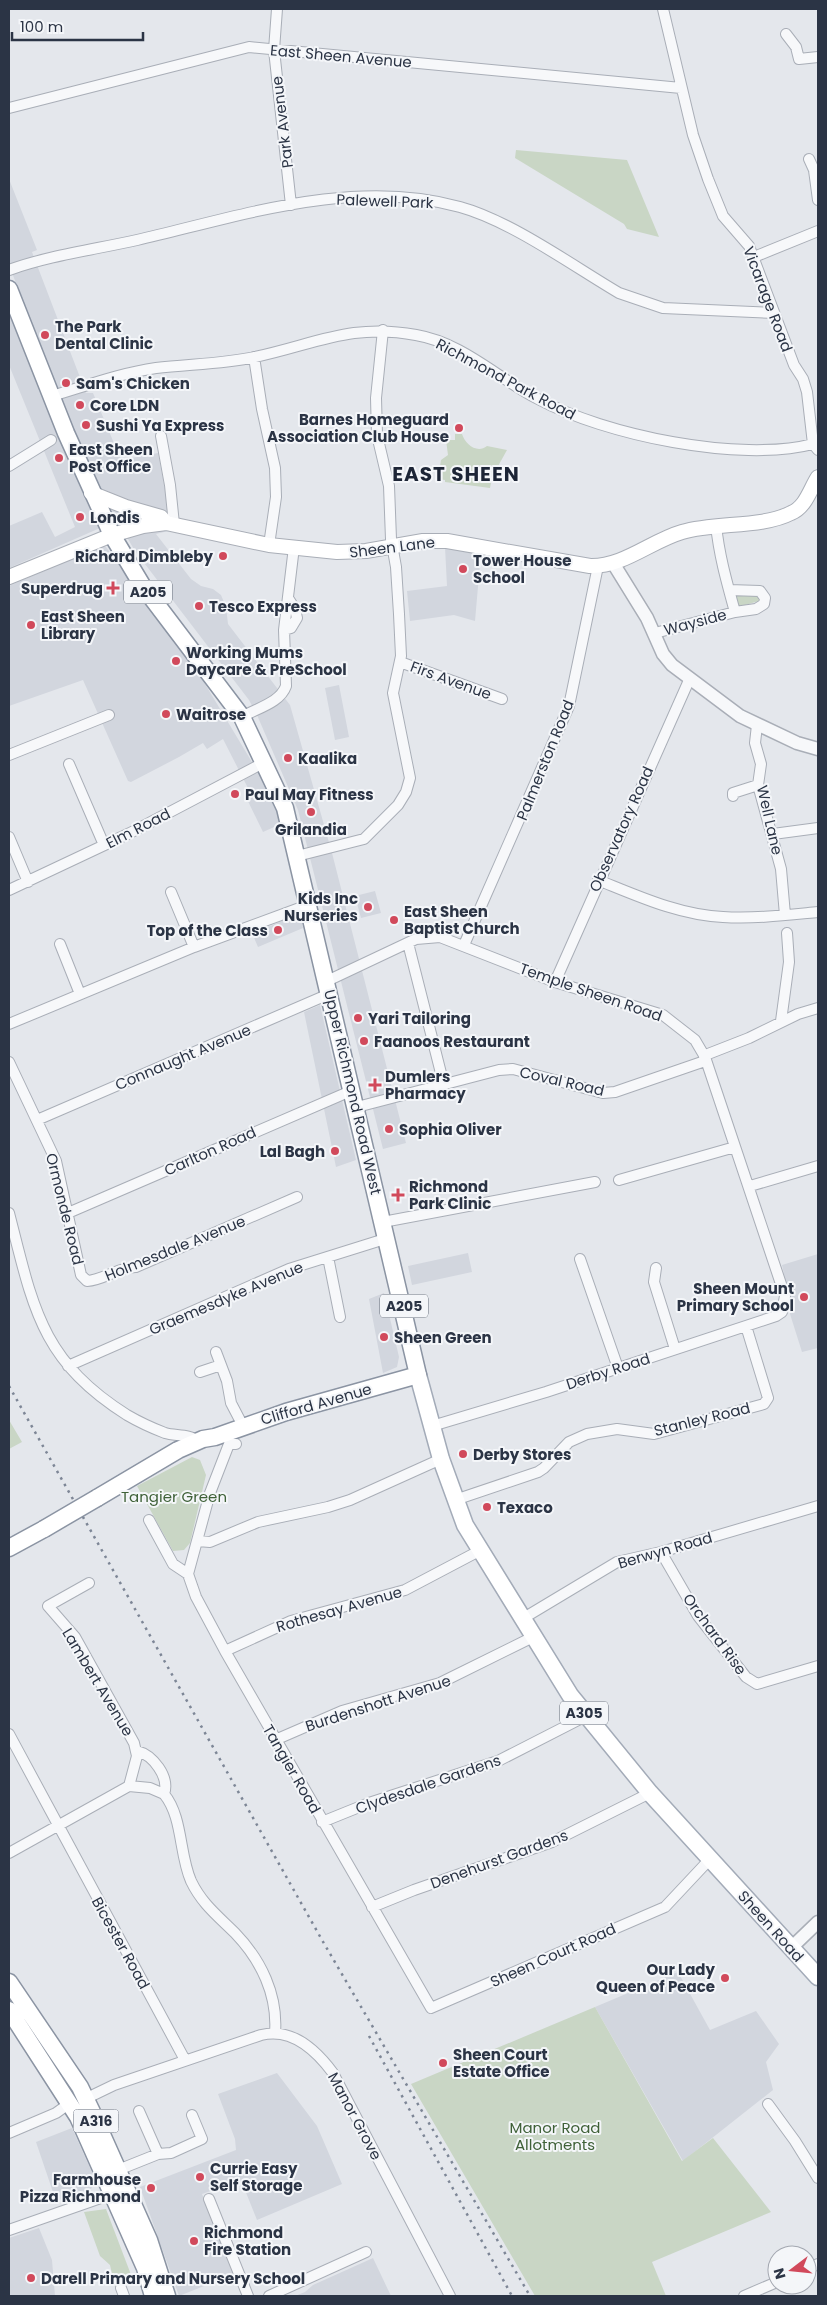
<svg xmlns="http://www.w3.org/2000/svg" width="827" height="2305" font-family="Poppins,sans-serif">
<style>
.built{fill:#d2d6de}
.green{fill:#c9d6c5}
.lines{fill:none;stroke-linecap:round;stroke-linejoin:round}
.minor-casing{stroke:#a9aeb7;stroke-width:12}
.tertiary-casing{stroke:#a9aeb7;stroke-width:15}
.secondary-casing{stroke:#a9aeb7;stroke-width:16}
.primary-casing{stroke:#a3abb8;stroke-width:19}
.trunk-casing{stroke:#8b94a3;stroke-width:19}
.minor{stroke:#f7f8fa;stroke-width:10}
.tertiary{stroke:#f7f8fa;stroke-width:12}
.secondary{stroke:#fff;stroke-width:14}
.primary{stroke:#fff;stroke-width:16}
.trunk{stroke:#fff;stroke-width:16}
.rail{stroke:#7d8696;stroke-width:2.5;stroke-dasharray:2.5 5;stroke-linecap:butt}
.trunk-bridge-casing{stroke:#8b94a3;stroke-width:19;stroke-linecap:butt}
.trunk-bridge{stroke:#fff;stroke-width:16}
.poi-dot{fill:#d1495b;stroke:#f4f6f9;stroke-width:2}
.labels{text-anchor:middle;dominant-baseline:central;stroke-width:4;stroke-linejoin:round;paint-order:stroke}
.shield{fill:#f4f6f9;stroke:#676e7b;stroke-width:1}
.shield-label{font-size:14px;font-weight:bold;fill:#2b3445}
.street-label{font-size:15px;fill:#2b3445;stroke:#f4f6f9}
.poi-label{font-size:15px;font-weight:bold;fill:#2b3445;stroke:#f4f6f9;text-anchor:start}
.park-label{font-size:15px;fill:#3f6138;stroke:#f4f6f9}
.district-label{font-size:20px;font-weight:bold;letter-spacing:1px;fill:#1d2536;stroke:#f4f6f9}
</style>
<rect width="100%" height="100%" fill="#e4e7ec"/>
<path class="built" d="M9 179 37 250 32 252 86 393H93L121 460 158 453 169 509 168 531 156 534 191 579 201 586 213 589 221 595 226 607 228 624 290 705 332 853 406 1143 383 1149 298 810 257 715 249 700 135 551 100 491 73 431 9 265Z
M9 312 100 528 9 568V526L42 512 55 537 75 527 9 365Z
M100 546 106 547 196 669 264 782 283 823 263 832 244 793 249 790 223 739 207 749 203 743 179 757 131 782 128 781 83 680 9 706V586Z
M445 547 481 552 475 621 454 615 410 621 407 591 447 586Z
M339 685 349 737 335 740 325 688Z
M375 891 381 913 361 918 355 896Z
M295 916 301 919 303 928 258 947 252 933Z
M320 1005 356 1160 336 1167 304 1012Z
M468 1253 472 1272 412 1285 408 1266Z
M818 1254V1348L802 1352 790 1314 791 1306 782 1265Z
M384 1293 399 1357 397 1367 383 1373 369 1299Z
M678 1972 710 2030 756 2011 779 2044 766 2062 773 2090 683 2161 595 2007Z
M277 2073 317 2126 342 2184 257 2220 241 2180 202 2194 234 2274 179 2296 140 2187 236 2150 235 2139 218 2094Z
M72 2128 95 2179 91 2189 56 2201 36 2142Z
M39 2228 52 2260 55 2296H9V2238Z
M373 2258 391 2296H295L305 2292 313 2285Z"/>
<path class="green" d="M516 150 627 160 659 237 627 229 624 224 515 158Z
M455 434H462C465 444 477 454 487 446L507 450 492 477 490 488 445 482V480L438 479 441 460 448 455 446 440H455Z
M734 592H757L762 598 759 601 738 607Z
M9 1420 22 1442 9 1449Z
M192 1457 200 1460 206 1475 190 1543 184 1550 173 1551 137 1486Z
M595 2007 682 2161 713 2138 771 2212 652 2262 666 2296H535L411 2084Z
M106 2209 133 2280 115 2287 110 2265 100 2256 84 2212Z"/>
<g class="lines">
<g class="minor-casing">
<path id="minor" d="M277 9 274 50 291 205
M663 9 693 135 708 179 723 216 749 246 794 365 803 379 807 392 813 444 818 450
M786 34 796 47 799 59 818 57
M9 108 249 47 681 88
M809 159 814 170 818 200
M754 257 818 231
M9 270C47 256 97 249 137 240 241 216 354 177 460 207 511 221 573 266 619 293L663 308 774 313
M254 357 262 409 275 468 276 497 269 545
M52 396C86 386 121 373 156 368 189 364 223 364 255 357 316 344 351 323 416 335 463 343 497 378 538 399 605 435 740 463 813 444
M161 436 170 485 174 524
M9 466 51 440
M716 525C719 555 727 583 735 612L756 609 764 604 765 598 760 591 729 590
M284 630 291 628 297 618 295 609 288 598
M655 633 735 612
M400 662 502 699
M242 717C257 708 280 703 286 686L284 630 294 547
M757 725 755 743 761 764 758 785 781 869 785 915
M9 755 109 715
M69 764 104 845
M733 796V793L758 785
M773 834 818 828
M9 837 28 882
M297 856 364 839 398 805 406 792 410 778 393 693 401 656 399 614 396 567 391 539 389 486 377 435 376 398 383 330
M598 880C638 896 679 915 723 917 754 919 787 915 818 912
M9 890 130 833 265 762
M171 892 194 947
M408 943 444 1085
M60 944 80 994
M464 945 569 706 598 566
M327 981 416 939 440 937 555 982 663 1015 695 1040 705 1057 785 1296 782 1312 776 1316 546 1392 432 1426
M555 982 690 678
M781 1021 789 962 787 933
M9 1024 194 947 308 905
M9 1062 56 1161 81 1275 87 1281C104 1280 118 1267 136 1267L297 1197
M357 1107 499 1070 513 1069 603 1093 615 1092 702 1062 708 1054 749 1038 798 1014 818 1008
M37 1120 329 994
M619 1180 735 1147
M750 1186 818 1166
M9 1213C33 1306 40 1360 127 1415 139 1422 152 1428 165 1433 175 1436 190 1434 197 1441
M68 1213 353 1090
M383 1222 595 1182
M328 1257 340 1317
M580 1259 618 1368
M656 1268 654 1282 675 1349
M216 1352 227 1381 231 1403 243 1426
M68 1366 289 1269 388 1238
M200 1372 221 1365
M455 1500 538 1472 544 1468 569 1442 587 1434 617 1429 654 1434 764 1404 768 1398 746 1326
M149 1520 173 1564 188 1574 196 1597 225 1651 431 2008 665 1907 710 1859
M198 1541 210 1542 258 1522 328 1507 350 1500 441 1459
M661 1552 698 1616 746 1677 757 1684 818 1666
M188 1574 210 1493 229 1444H236
M89 1583 48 1606 75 1637 134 1743 137 1756 129 1786 150 1788 164 1794C170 1777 153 1755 137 1751
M522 1619 617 1562 661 1552 818 1506
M225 1651 291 1621 405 1590 479 1551
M9 1734 185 2060
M275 1740 342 1711 440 1683 533 1637
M164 1794C183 1817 179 1854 191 1881 202 1904 218 1916 235 1933 261 1960 278 1995 275 2033
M322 1822 369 1803 498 1761 586 1716
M9 1853 129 1786
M372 1907 414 1890 552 1842 650 1793
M85 2099 114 2085 261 2035C292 2027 316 2050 333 2073L450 2296
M768 2104 795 2141 818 2178
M139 2111 158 2154
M9 2133 56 2113 70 2103
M118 2170 158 2154 171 2153 202 2139 192 2115
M209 2199 248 2296
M9 2230 112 2194
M807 2269 818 2264
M121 2288 124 2296
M269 2296 366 2252
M744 2296 777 2282"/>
</g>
<g class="tertiary-casing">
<path id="tertiary" d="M613 563 647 618 663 654 672 665 740 716 797 743 818 749
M791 1948 818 1922"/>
</g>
<g class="secondary-casing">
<path id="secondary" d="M91 493 126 507 161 517 166 523
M9 577 112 535 143 526 166 523 269 545 337 552 366 551 423 541H447L590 566C623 567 651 541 682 532 716 522 762 528 791 513 806 507 810 489 818 477"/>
</g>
<g class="primary-casing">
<path id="primary" d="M418 1375 441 1459 465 1525 570 1695 650 1793 818 1977"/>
</g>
<g class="trunk-casing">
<path id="trunk" d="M9 289 66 433 112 535 142 585 242 717 285 808 418 1375 286 1412 215 1437 203 1439 178 1450 97 1498
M9 1548 44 1529
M9 1982 80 2087 92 2112 149 2240 167 2296
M9 2010 78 2117 145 2268 153 2296"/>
</g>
<use href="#minor" class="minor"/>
<use href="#tertiary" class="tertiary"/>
<use href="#secondary" class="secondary"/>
<use href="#primary" class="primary"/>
<use href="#trunk" class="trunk"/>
<path class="rail" d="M9 1386 322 1940 530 2296
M369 2036 512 2296"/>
<g class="trunk-bridge-casing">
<path id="trunk-bridge" d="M44 1529 97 1498"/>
</g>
<use href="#trunk-bridge" class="trunk-bridge"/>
</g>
<g class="poi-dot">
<circle cx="45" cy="335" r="5"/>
<circle cx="66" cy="383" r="5"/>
<circle cx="80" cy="405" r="5"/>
<circle cx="86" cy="425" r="5"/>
<circle cx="459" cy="428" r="5"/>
<circle cx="59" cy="458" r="5"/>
<circle cx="80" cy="517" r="5"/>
<circle cx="223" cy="556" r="5"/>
<circle cx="463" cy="569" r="5"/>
<path d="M110.5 580.5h5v5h5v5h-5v5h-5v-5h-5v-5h5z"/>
<circle cx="199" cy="606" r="5"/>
<circle cx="31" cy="625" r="5"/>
<circle cx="176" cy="661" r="5"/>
<circle cx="166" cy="714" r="5"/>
<circle cx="288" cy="758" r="5"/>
<circle cx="235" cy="794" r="5"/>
<circle cx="311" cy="812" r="5"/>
<circle cx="368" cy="907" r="5"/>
<circle cx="394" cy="920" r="5"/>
<circle cx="278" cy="930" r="5"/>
<circle cx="358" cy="1018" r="5"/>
<circle cx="364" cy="1041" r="5"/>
<path d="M372.5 1077.5h5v5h5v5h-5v5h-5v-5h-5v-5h5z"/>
<circle cx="389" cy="1129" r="5"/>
<circle cx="335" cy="1151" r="5"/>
<path d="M395.5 1187.5h5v5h5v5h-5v5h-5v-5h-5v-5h5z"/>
<circle cx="804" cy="1297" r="5"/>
<circle cx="384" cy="1337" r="5"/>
<circle cx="463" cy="1454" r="5"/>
<circle cx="487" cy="1507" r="5"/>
<circle cx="725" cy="1978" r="5"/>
<circle cx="443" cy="2063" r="5"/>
<circle cx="200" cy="2177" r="5"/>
<circle cx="151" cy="2188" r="5"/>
<circle cx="194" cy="2241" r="5"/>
<circle cx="31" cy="2278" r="5"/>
</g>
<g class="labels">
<g class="shield">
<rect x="124" y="580.5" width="48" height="23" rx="4"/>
<rect x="380" y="1294.5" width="48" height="23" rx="4"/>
<rect x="560" y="1701.5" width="48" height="23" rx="4"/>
<rect x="73.5" y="2109.5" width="45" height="23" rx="4"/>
</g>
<g class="shield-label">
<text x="148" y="592">A205</text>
<text x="404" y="1306">A205</text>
<text x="584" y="1713">A305</text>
<text x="96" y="2121">A316</text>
</g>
<g class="street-label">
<text transform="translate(341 56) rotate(5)">East Sheen Avenue</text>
<text transform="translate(282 122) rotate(-97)">Park Avenue</text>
<text transform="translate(385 201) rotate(2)">Palewell Park</text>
<text transform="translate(768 299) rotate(69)">Vicarage Road</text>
<text transform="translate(506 379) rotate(28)">Richmond Park Road</text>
<text transform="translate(392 547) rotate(-7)">Sheen Lane</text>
<text transform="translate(695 622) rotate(-15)">Wayside</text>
<text transform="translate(451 680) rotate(20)">Firs Avenue</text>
<text transform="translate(545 760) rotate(-68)">Palmerston Road</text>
<text transform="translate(770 820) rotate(77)">Well Lane</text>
<text transform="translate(138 828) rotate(-27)">Elm Road</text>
<text transform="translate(621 829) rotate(-66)">Observatory Road</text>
<text transform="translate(591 992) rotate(19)">Temple Sheen Road</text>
<text transform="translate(183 1057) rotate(-23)">Connaught Avenue</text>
<text transform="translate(562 1081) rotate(13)">Coval Road</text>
<text transform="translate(353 1092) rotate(77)">Upper Richmond Road West</text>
<text transform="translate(210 1151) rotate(-24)">Carlton Road</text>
<text transform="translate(65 1209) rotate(76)">Ormonde Road</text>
<text transform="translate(175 1248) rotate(-22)">Holmesdale Avenue</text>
<text transform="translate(226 1298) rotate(-23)">Graemesdyke Avenue</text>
<text transform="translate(608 1371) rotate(-18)">Derby Road</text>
<text transform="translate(316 1404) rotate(-16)">Clifford Avenue</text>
<text transform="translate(702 1419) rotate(-14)">Stanley Road</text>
<text transform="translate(665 1550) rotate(-16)">Berwyn Road</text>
<text transform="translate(339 1609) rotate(-16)">Rothesay Avenue</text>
<text transform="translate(715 1634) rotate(54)">Orchard Rise</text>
<text transform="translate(98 1682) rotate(59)">Lambert Avenue</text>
<text transform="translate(378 1703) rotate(-18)">Burdenshott Avenue</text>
<text transform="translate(292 1769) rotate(60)">Tangier Road</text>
<text transform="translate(428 1784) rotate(-19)">Clydesdale Gardens</text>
<text transform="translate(499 1859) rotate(-20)">Denehurst Gardens</text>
<text transform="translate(771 1926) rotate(48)">Sheen Road</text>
<text transform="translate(121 1943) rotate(61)">Bicester Road</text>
<text transform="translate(553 1955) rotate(-24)">Sheen Court Road</text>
<text transform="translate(355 2116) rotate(62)">Manor Grove</text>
</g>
<g class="poi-label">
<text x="55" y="326">The Park<tspan x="55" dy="17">Dental Clinic</tspan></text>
<text x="76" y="383">Sam's Chicken</text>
<text x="90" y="405">Core LDN</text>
<text x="449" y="419" text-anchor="end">Barnes Homeguard<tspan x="449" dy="17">Association Club House</tspan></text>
<text x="96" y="425">Sushi Ya Express</text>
<text x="69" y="449">East Sheen<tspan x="69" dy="17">Post Office</tspan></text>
<text x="90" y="517">Londis</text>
<text x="213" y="556" text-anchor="end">Richard Dimbleby</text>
<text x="473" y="560">Tower House<tspan x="473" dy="17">School</tspan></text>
<text x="103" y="588" text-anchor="end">Superdrug</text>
<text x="209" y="606">Tesco Express</text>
<text x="41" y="616">East Sheen<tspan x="41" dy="17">Library</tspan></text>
<text x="186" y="652">Working Mums<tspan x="186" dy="17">Daycare &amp; PreSchool</tspan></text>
<text x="176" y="714">Waitrose</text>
<text x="298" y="758">Kaalika</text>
<text x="245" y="794">Paul May Fitness</text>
<text x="311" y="829" text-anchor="middle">Grilandia</text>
<text x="358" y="898" text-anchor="end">Kids Inc<tspan x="358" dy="17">Nurseries</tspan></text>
<text x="404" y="911">East Sheen<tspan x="404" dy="17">Baptist Church</tspan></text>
<text x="268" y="930" text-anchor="end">Top of the Class</text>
<text x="368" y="1018">Yari Tailoring</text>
<text x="374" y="1041">Faanoos Restaurant</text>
<text x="385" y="1076">Dumlers<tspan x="385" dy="17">Pharmacy</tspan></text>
<text x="399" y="1129">Sophia Oliver</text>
<text x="325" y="1151" text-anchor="end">Lal Bagh</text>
<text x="409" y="1186">Richmond<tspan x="409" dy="17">Park Clinic</tspan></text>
<text x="794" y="1288" text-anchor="end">Sheen Mount<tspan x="794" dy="17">Primary School</tspan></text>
<text x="394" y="1337">Sheen Green</text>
<text x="473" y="1454">Derby Stores</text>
<text x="497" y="1507">Texaco</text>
<text x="715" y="1969" text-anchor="end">Our Lady<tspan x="715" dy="17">Queen of Peace</tspan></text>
<text x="453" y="2054">Sheen Court<tspan x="453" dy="17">Estate Office</tspan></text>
<text x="210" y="2168">Currie Easy<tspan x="210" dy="17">Self Storage</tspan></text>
<text x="141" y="2179" text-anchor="end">Farmhouse<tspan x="141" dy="17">Pizza Richmond</tspan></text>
<text x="204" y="2232">Richmond<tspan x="204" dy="17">Fire Station</tspan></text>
<text x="41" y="2278">Darell Primary and Nursery School</text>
</g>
<g class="park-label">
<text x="174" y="1496">Tangier Green</text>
<text x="555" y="2127">Manor Road<tspan x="555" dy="17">Allotments</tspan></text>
</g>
<g class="district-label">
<text x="456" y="474">EAST SHEEN</text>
</g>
</g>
<rect width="827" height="2305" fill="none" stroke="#2b3445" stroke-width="20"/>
<g transform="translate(792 2270) rotate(254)"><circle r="24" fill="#f4f6f9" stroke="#a4a8b1"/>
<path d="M0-4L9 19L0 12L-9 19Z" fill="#d1495b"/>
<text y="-8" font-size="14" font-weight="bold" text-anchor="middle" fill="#2b3445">N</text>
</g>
<path d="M12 32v8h131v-8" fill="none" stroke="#2b3445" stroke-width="2.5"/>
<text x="20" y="32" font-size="15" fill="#2b3445" stroke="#f4f6f9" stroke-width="4" paint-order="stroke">100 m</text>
</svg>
